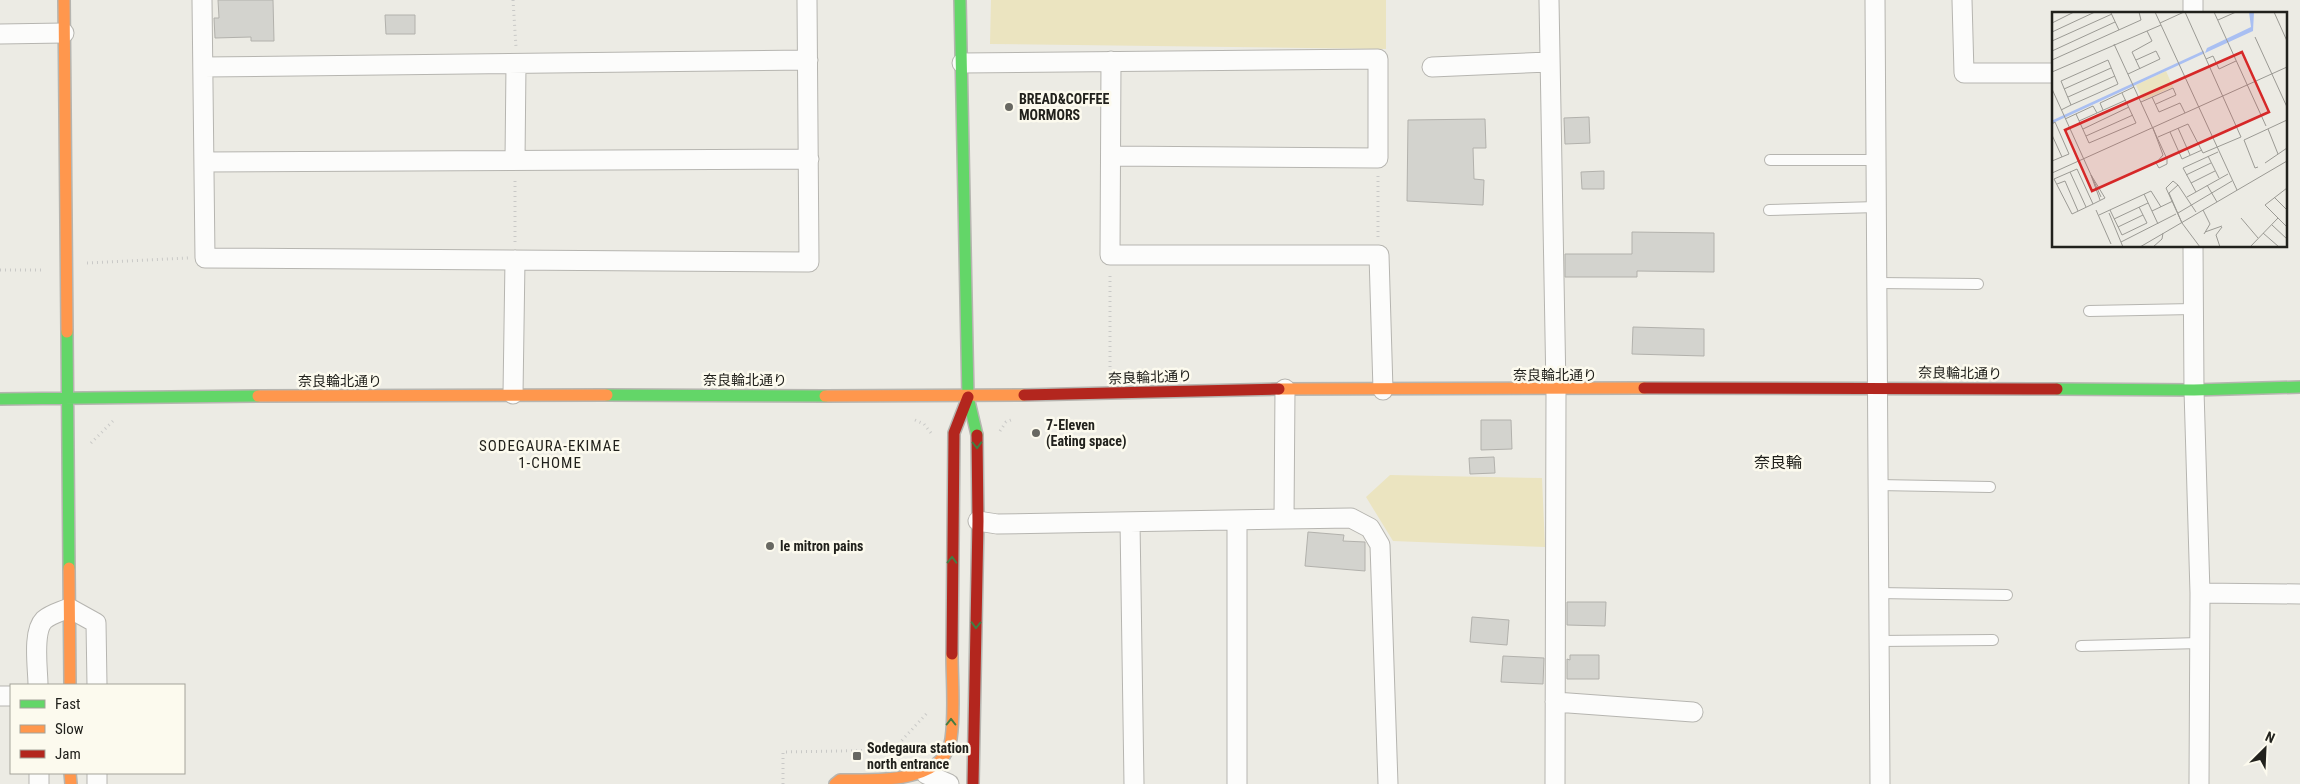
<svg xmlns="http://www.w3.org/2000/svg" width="2300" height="784" font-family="'Roboto Condensed','Noto Sans JP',sans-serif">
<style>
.green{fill:#ebe4c0}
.building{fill:#d3d3ce;stroke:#b2b1ac}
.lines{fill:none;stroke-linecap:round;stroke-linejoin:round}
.lane-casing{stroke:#b6b5b0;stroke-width:12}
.street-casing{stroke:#b6b5b0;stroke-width:21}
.fast-casing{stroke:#b6b5b0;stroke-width:14}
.slow-casing{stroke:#b6b5b0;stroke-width:14}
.jam-casing{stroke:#b6b5b0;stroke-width:14}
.path{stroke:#c9c9c7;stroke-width:3;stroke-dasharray:1 4;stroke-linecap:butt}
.lane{stroke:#fcfcfb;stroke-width:10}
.street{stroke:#fcfcfb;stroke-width:19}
.fast{stroke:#63d668;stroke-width:11}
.slow{stroke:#ff974d;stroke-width:11}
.jam{stroke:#b3261e;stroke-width:11}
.oneway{stroke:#427c42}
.poi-dot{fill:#686862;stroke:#fcfaee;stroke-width:2}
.labels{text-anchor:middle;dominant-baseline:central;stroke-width:5;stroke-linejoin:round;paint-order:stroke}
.poi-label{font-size:14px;font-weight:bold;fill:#21211c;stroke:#fcfaee;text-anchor:start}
.street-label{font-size:14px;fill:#21211c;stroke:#fcfaee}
.neighbourhood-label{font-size:15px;letter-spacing:1px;fill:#21211c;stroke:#fcfaee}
.quarter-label{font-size:16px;fill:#21211c;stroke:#fcfaee}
.inset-river{fill:none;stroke:#a9bff2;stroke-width:2.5}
.inset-road{fill:none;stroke:#9b9a94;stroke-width:1}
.view{fill:#d62828;fill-opacity:0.15;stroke:#d62828;stroke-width:2.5}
.inset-edge{fill:none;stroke:#21211c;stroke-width:2.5}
</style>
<rect width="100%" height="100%" fill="#ecebe4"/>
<path class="green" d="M991 0H1386V49L990 44Z
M1390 475 1542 478 1545 547 1393 541 1366 497Z"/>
<path class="building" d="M218 0H273L274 41H251V37L215 38 214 18H219Z
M385 15H415V34H386Z
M1589 117 1590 143 1565 144 1564 118Z
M1485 119 1486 148H1473L1474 179 1484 180 1483 205 1407 201 1408 120Z
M1604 171V189H1582L1581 172Z
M1632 232 1714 233V272L1637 271V277H1565V254H1632Z
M1633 327 1704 329V356L1632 354Z
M1481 420H1511L1512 449 1481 450Z
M1494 457 1495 473 1470 474 1469 458Z
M1308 532 1344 535 1343 541 1365 542V571L1305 566Z
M1567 602H1606L1605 626 1567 625Z
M1472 617 1509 620 1507 645 1470 642Z
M1570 655H1599V679H1567V659L1570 660Z
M1503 656 1544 658 1543 684 1501 682Z"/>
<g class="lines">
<g class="lane-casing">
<path id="lane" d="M1770 160H1877
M1769 210 1877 207
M1878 283 1978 284
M2089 311 2193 309
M1878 485 1990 487
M1878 593 2007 595
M1878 641 1993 640
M2081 646 2200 643"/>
</g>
<g class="street-casing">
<path id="street" d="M202 0 205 258 809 262 807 0
M1549 0 1556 390 1555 784
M1875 0 1880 784
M1962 0 1964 73H2054
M2193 0V14
M0 34 64 33
M1111 61 1110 255H1379L1383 390
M962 63 1378 59V158L1111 156
M203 67 808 60
M1432 67 1549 62
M515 160 516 64
M204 162 809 159
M2193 246 2194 390 2200 593 2199 784
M513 394 515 260
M1284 519 1285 389
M978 521 997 524 1351 518 1370 528 1380 545 1388 784
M1130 522 1134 784
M2200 593 2300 594
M38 685C38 669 32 632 44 620 51 614 60 612 69 608L96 623 97 685
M0 696H11
M1555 702 1693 712
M39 773V784
M97 773V784
M926 774 949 784
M1237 784V520"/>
</g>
<g class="fast-casing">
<path id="fast" d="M960 0 968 397 977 435
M67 332 69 568
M2057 389 2194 390 2300 387
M607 395 825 396
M0 399 258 396"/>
</g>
<g class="slow-casing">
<path id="slow" d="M64 0 67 332
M1279 389 1644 388
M258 396 607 395
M825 396 1024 395
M69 568 70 685
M70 773 71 784
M835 784 840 780C875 780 944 784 951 739 955 711 952 682 952 654"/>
</g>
<g class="jam-casing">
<path id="jam" d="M1644 388 2057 389
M1024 395 1279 389
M952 654 954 433 968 397
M973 784 978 521 977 435"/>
</g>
<path class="path" d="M513 0 516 47
M1378 176V237
M515 242V178
M87 263 188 258
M0 270H44
M1110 372V273
M915 420 924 424 931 433
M1000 431 1006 422 1011 420
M91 443 113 421
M783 784V752L893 750 928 712"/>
<use href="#lane" class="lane"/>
<use href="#street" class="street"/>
<use href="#fast" class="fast"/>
<use href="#slow" class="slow"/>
<use href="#jam" class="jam"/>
</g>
<defs><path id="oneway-chevron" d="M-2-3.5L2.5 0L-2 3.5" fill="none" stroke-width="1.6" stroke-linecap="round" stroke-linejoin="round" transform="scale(1.25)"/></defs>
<g class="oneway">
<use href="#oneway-chevron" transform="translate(977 445) rotate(89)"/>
<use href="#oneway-chevron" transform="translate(952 560) rotate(-89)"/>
<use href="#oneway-chevron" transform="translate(976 625) rotate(91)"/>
<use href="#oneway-chevron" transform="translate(951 722) rotate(-90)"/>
</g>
<g class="poi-dot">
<circle cx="1009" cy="107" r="5"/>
<circle cx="1036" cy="433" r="5"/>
<circle cx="770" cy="546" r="5"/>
<rect x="852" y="751" width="10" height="10" rx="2.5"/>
</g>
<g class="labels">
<g class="poi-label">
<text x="1019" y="99">BREAD&amp;COFFEE<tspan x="1019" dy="16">MORMORS</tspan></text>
<text x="1046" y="425">7-Eleven<tspan x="1046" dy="16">(Eating space)</tspan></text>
<text x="780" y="546">le mitron pains</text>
<text x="867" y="748">Sodegaura station<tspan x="867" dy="16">north entrance</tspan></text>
</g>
<g class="street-label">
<text transform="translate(1960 373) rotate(1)">奈良輪北通り</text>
<text x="1555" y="375">奈良輪北通り</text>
<text transform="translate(1150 377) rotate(-2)">奈良輪北通り</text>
<text x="745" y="380">奈良輪北通り</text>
<text x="340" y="381">奈良輪北通り</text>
</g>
<g class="neighbourhood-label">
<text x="550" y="446">SODEGAURA-EKIMAE<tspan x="550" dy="17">1-CHOME</tspan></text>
</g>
<g class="quarter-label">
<text x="1778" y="462">奈良輪</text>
</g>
</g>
<g transform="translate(2052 12)">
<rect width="235" height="235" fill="#ecebe4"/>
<path d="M114 59 121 75 91 88 84 73Z" fill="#ebe4c0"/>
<path d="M197 0H202L201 19 153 41 155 36 199 15Z" fill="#a9bff2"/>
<path class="inset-river" d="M0 110 152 40"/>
<path class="inset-road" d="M103 0 185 178M162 0 214 114M222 0 235 29M59 1 67 18M166 8 184 0M0 11 22 0M108 11 132 0M95 19 109 13M0 20 43 0M203 25 235 95M0 29 60 2M62 32 115 147V152L107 156 104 151 111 143 101 116M0 39 63 10M154 47 161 44 167 57 184 49M0 48 89 8 87 0M0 60 95 19 100 29 80 40 88 57M76 62 108 47 104 39 84 48M0 77 49 185M12 77 59 56M16 85 63 64M100 85 107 100 128 91 133 101M89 90 121 76 124 83 104 92M9 98 19 93 44 82 64 73 66 72 56 48 9 69 19 93M51 98 48 91 82 75M24 102 37 131 84 111 70 81M13 107 41 94 45 101M27 109 74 88M0 112 3 110 17 142 0 149M126 116 138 143M31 117 77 95M216 117 226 142M118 120 130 147 150 138M0 123 10 145M34 124 81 103M106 125 136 112 151 141 189 125 133 0M156 144 167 166M213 151 235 136M206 155 203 156 192 128 235 108M18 160 34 195M0 161 235 55M39 163 53 186 41 192 20 202 2 167 25 157 41 192M39 163 48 188M134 163 159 151M121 169 126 173 117 181 130 211 114 176ZM139 171 163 159M5 172 13 169 26 199M126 173 144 200M155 173 165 190M235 176 213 193 235 215M144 180 131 156 166 140M92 182 106 212M135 185 176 162M222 185 235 198M44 198 59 232M58 198 70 223 95 211 87 195M151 198 158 212 152 222M100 199 121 189M57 201 71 235M126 201 180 169M47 203 99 179 109 195M189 206 206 226M62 207 96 191M130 211 148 235M220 213 235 227M66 215 91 203M153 220 170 214M211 221 227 235M69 230 124 202M88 235 235 149M101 235 110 227 111 221M168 235 164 223 170 215M198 235 226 206"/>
<path class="view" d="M190 40 217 100 40 179 13 118Z"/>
<rect width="235" height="235" class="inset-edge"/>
</g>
<rect x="10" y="684" width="175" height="90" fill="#fcfaee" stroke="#a4a39a"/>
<rect x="20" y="700" width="25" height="8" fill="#63d668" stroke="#a4a39a"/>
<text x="55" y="709" font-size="15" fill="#21211c">Fast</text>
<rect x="20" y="725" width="25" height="8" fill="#ff974d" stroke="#a4a39a"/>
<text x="55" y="734" font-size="15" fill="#21211c">Slow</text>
<rect x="20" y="750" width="25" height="8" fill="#b3261e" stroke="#a4a39a"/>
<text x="55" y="759" font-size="15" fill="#21211c">Jam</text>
<g transform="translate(2265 749) rotate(24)" stroke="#fcfaee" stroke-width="4" paint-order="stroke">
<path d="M0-4L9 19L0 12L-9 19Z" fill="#21211c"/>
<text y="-8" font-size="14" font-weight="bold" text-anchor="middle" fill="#21211c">N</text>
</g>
</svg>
